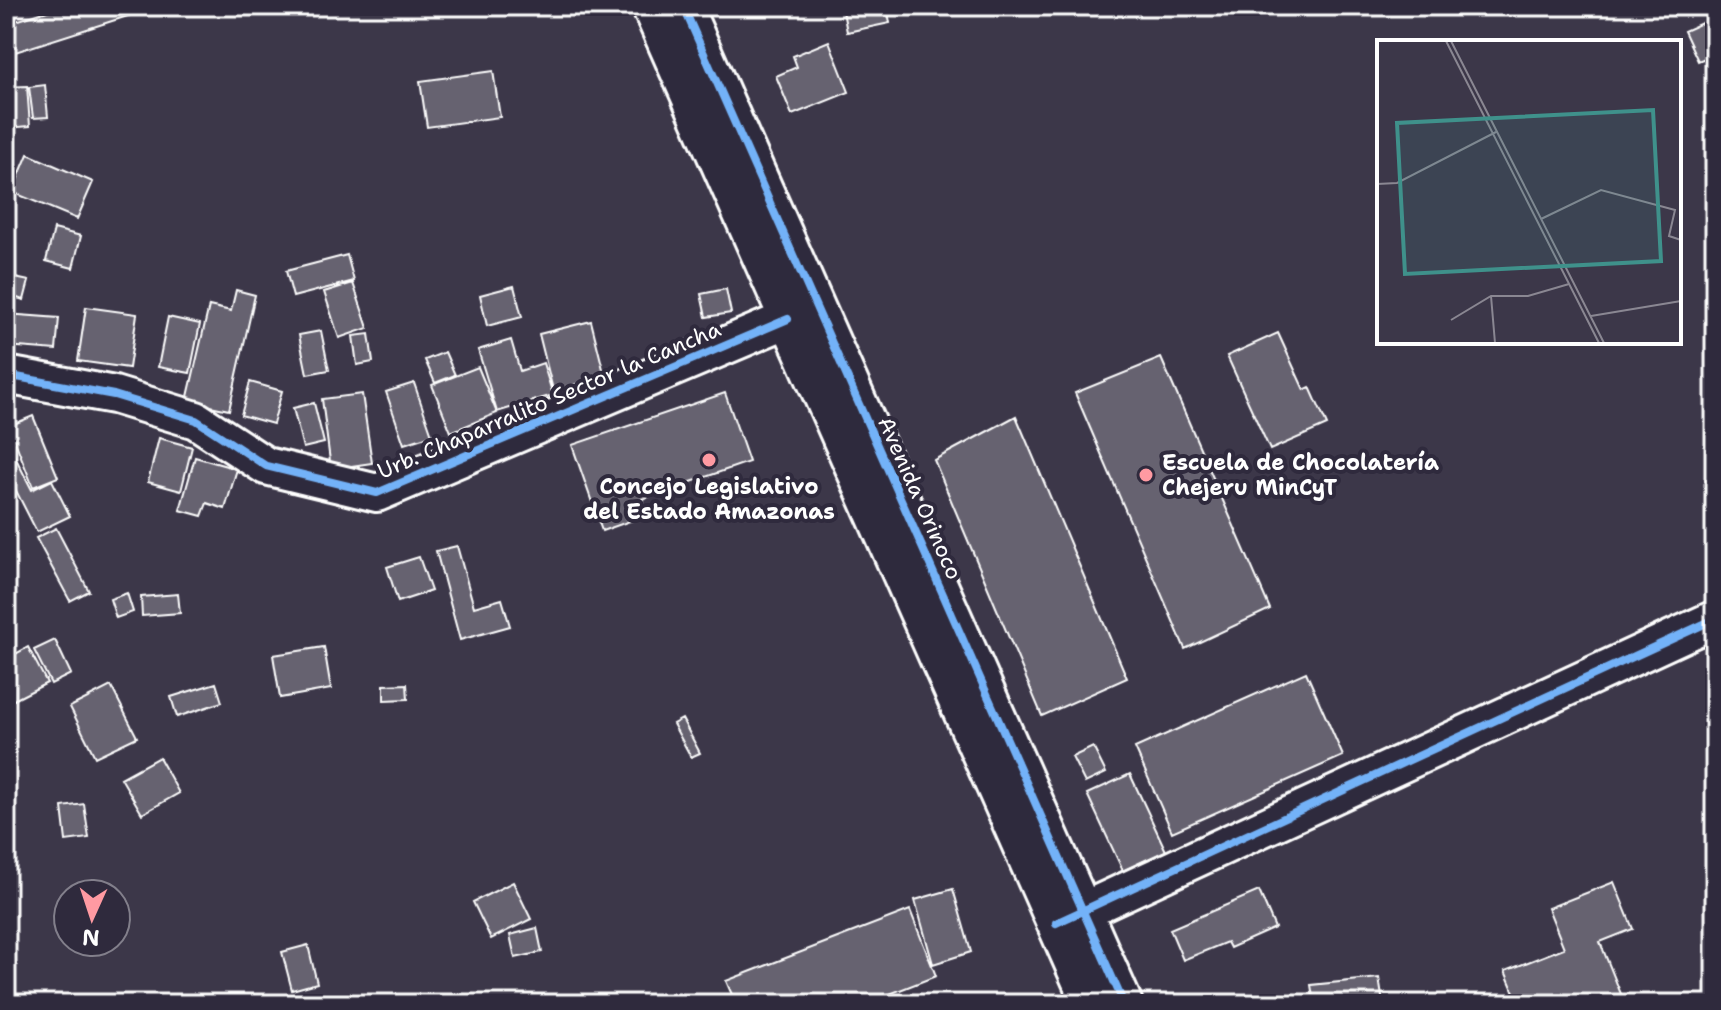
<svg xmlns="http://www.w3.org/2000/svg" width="1721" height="1010" font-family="'Shantell Sans',sans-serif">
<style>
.building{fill:#666270;stroke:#fff;stroke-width:2}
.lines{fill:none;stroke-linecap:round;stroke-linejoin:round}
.minor-casing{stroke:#fff;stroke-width:42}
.minor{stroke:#2f2a3d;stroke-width:36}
.cycleway-casing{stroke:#2f2a3d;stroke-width:13}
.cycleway{stroke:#73b2f8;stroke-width:8}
.poi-dot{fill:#ff9aa2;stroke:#2f2a3d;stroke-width:3}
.labels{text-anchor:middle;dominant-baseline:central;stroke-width:8;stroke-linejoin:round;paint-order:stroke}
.street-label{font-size:22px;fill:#fff;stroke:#2f2a3d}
.poi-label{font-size:22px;font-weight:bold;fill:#fff;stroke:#2f2a3d;text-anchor:start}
.inset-road{fill:none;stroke:#8a8792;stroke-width:2}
.view{fill:#3f918b;fill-opacity:0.15;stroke:#3f918b;stroke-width:4}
.inset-edge{fill:none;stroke:#fff;stroke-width:4}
</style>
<rect width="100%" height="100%" fill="#3c3749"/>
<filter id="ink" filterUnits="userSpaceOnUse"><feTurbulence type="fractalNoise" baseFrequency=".0125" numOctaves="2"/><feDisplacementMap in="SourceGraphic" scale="16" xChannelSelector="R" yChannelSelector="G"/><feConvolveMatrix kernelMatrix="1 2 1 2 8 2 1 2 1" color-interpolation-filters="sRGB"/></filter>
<g filter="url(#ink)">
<path class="building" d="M63 6H159L6 55V24Z
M842 6H887L890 23 847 32Z
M1715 17V54L1698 61 1684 31Z
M829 41 849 92 792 115 776 76 797 67 793 56Z
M493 71 500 117 427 127 420 81Z
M45 85 48 117 33 118 29 87Z
M27 86 30 126 6 128V87Z
M28 154 93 182 77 219 12 192Z
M54 229 81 236 73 268 46 261Z
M347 255 354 281 293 297 286 271Z
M6 276 29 281 24 300 6 295Z
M353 283 368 328 339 338 324 292Z
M514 286 522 317 487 326 480 295Z
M726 289 731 313 706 317 701 294Z
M236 290 255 295 229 410 187 401 209 306 231 311Z
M86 307 137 314 129 368 78 361Z
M6 314 59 318 56 350 6 346Z
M168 317 200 324 190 373 158 367Z
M591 321 605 377 553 390 539 334Z
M321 331 329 370 307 374 299 335Z
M1278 333 1304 390 1310 387 1327 425 1270 450 1227 356Z
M369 334 373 362 357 365 353 336Z
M511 340 520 371 543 363 553 395 497 412 478 350Z
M445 352 455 375 435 383 425 360Z
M1161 358 1270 609 1185 649 1075 393Z
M478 367 497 413 451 432 432 385Z
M250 382 282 391 273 424 241 415Z
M414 383 432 435 404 444 386 392Z
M725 393 749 462 642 499 647 515 602 531 572 445Z
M362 394 372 463 331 469 322 399Z
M314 403 324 443 303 448 293 408Z
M33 416 58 477 33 487 9 426Z
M1016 416 1127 678 1042 716 934 460Z
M159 438 192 447 181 491 148 482Z
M11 449 32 490 52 480 70 516 37 532 6 471V451Z
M195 457 237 469 225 509 207 503 202 516 180 510Z
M56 528 89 591 70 601 36 538Z
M457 546 474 607 502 599 510 626 460 640 436 551Z
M419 557 431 591 398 602 387 567Z
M127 593 133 612 116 618 110 599Z
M178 594 180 613 142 616 141 597Z
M55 640 71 674 51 684 34 650Z
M28 647 47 683 6 704V659Z
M324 647 331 689 280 698 273 655Z
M1306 672 1343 756 1172 832 1135 748Z
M216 683 222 702 177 717 171 697Z
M407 684 408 699 384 700V685Z
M111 686 137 737 95 757 70 707Z
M682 719 700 753 691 757 673 724Z
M1093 747 1106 773 1085 783 1072 757Z
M159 757 179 793 142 814 121 778Z
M1130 774 1166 851 1123 871 1087 794Z
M84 804 89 838 66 841 62 807Z
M513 882 531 919 491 939 473 902Z
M1614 882 1633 929 1600 942 1625 1004H1519L1505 971 1564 948 1548 908Z
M953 889 971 952 933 964 915 900Z
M1259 891 1275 928 1230 948 1227 942 1183 960 1170 929Z
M910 910 936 976 864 1004H736L726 981Z
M537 928 542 952 515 958 510 935Z
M308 945 317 983 292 990 282 952Z
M1379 978 1383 1003 1314 1004 1311 985Z"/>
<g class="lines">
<g class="minor-casing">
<path id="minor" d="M650 6 1091 1004
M683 6 1124 1004
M6 375 114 395 196 420 266 466 377 493 788 319
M1061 921 1715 619"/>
</g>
<use href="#minor" class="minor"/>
<g class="cycleway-casing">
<path id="cycleway" d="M683 6 1124 1004
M6 375 114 395 196 420 266 466 377 493 788 319
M1056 923 1715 619"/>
</g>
<use href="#cycleway" class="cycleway"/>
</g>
</g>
<g class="poi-dot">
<circle cx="709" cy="460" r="8"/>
<circle cx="1146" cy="475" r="8"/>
</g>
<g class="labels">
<g class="street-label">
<text transform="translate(549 400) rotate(-23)">Urb. Chaparralito Sector la Cancha</text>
<text transform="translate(920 498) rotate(66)">Avenida Orinoco</text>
</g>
<g class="poi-label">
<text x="1162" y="462">Escuela de Chocolatería<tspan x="1162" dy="25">Chejeru MinCyT</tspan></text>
<text x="709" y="486" text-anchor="middle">Concejo Legislativo<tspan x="709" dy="25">del Estado Amazonas</tspan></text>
</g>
</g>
<g transform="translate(1377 40)">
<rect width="304" height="304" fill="#3c3749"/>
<path class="inset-road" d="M69 1 222 303M74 1 227 303M0 144 20 143 119 92M0 172V197M164 179 224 150 298 170 292 196 304 200M114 256 118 303M214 276 304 261M74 280 114 256H151L192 244"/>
<path class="view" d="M276 70 284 221 28 234 20 83Z"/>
<rect width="304" height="304" class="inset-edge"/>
</g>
<rect width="1721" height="1010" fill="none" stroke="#2f2a3d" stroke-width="32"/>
<rect x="16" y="16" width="1689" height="978" fill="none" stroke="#fff" stroke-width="3" filter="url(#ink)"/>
<g transform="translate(92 918) rotate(183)"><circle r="38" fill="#2f2a3d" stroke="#827f8b" stroke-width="2"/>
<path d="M0-6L14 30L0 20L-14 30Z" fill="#ff9aa2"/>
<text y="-12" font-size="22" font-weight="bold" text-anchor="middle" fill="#ffffff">N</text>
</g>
</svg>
